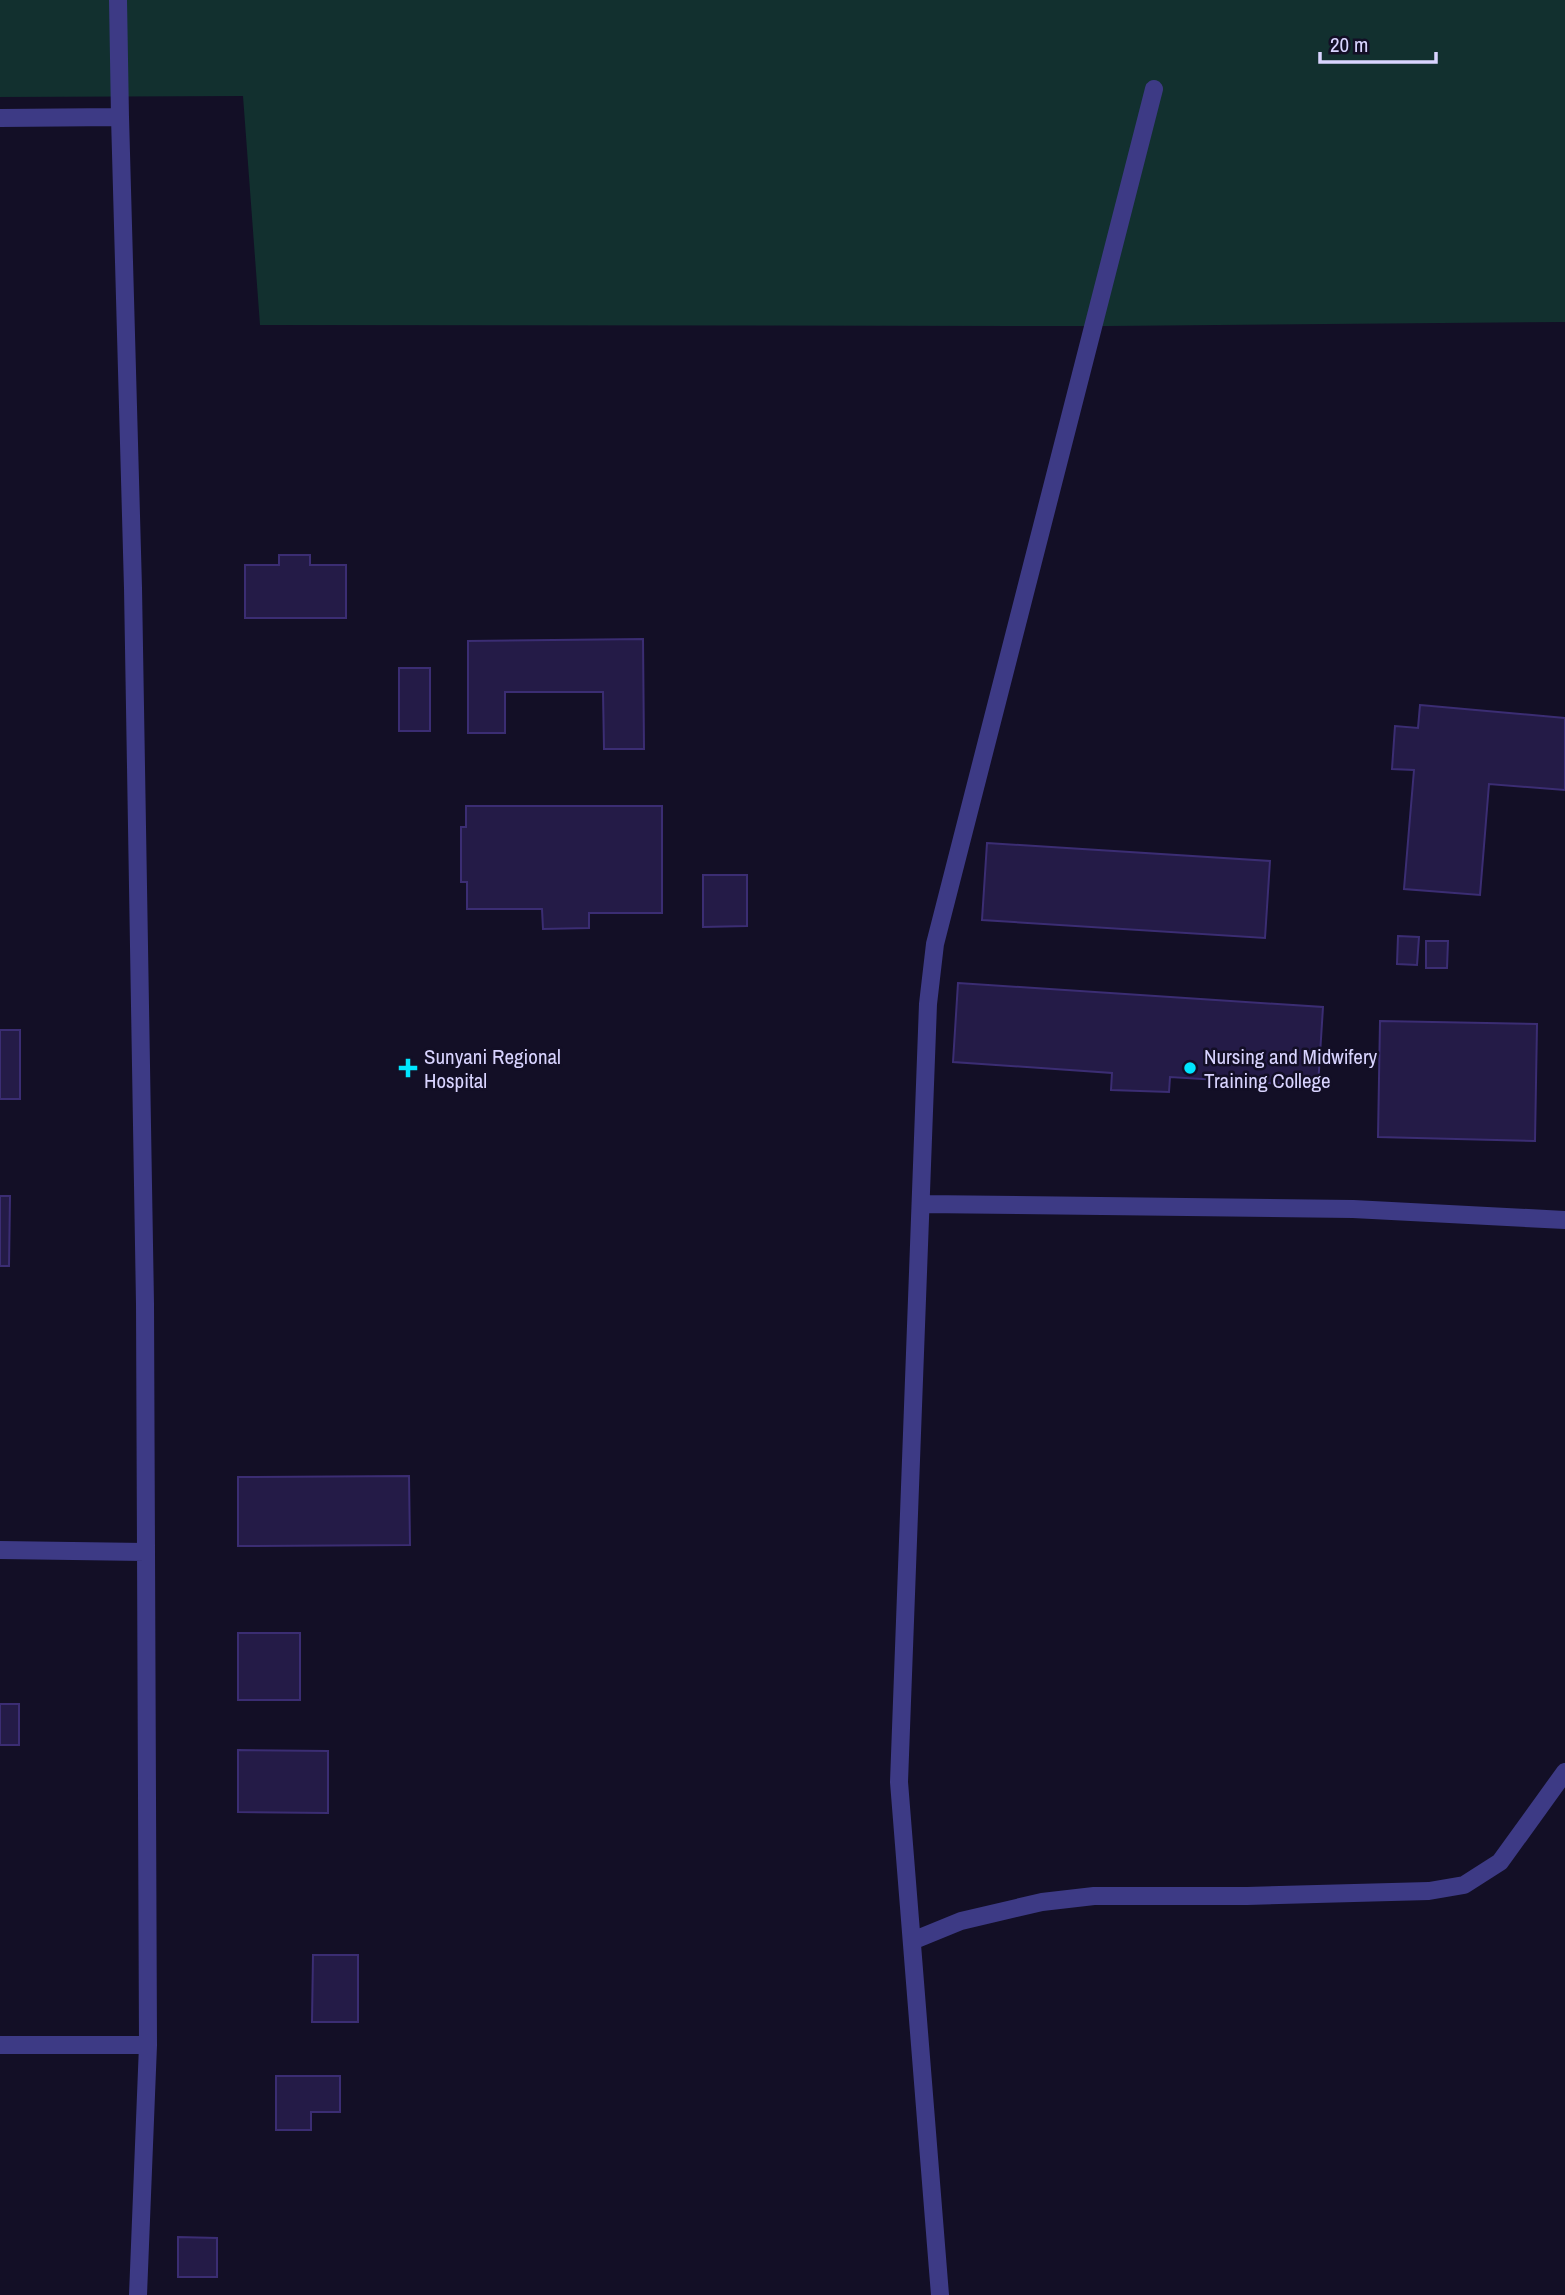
<svg xmlns="http://www.w3.org/2000/svg" width="1565" height="2295" font-family="'Archivo Narrow',sans-serif">
<style>
.green{fill:#12302f}
.building{fill:#241b47;stroke:#3b2d73;stroke-width:2}
.lines{fill:none;stroke-linecap:round;stroke-linejoin:round}
.lane{stroke:#3d3a85;stroke-width:18}
.street{stroke:#3d3a85;stroke-width:18}
.poi-dot{fill:#00e5ff;stroke:#130f26;stroke-width:2.5}
.labels{text-anchor:middle;dominant-baseline:central;stroke-width:5;stroke-linejoin:round;paint-order:stroke}
.poi-label{font-size:21px;fill:#d9d4ff;stroke:#130f26;text-anchor:start}
</style>
<rect width="100%" height="100%" fill="#130f26"/>
<path class="green" d="M0 0H1565V322L1109 326 260 325 243 96 0 97Z"/>
<path class="building" d="M279 555H310V565H346V618H245V565H279Z
M643 639 644 749H604L603 692H505V733H468V641Z
M399 668H430V731H399Z
M1420 705 1565 718V790L1489 784 1480 895 1404 889 1414 770 1392 769 1395 726 1418 728Z
M466 806H662V913H589V928L543 929 542 909H467V882H461V827H466Z
M987 843 1270 861 1265 938 982 920Z
M703 875H747V926L703 927Z
M1398 936 1419 937 1417 965 1397 964Z
M1426 941H1448L1447 968H1426Z
M958 983 1323 1007 1318 1086 1170 1077 1169 1092 1111 1090 1112 1073 953 1062Z
M1380 1021 1537 1024 1535 1141 1378 1137Z
M0 1030H20V1099H0Z
M0 1196H10L9 1266H0Z
M409 1476 410 1545 238 1546V1477Z
M238 1633H300V1700H238Z
M0 1704H19V1745H0Z
M238 1750 328 1751V1813L238 1812Z
M313 1955H358V2022H312Z
M276 2076H340V2112H311V2130H276Z
M178 2237 217 2238V2277H178Z"/>
<g class="lines">
<path class="lane" d="M118 0 120 117
M0 118 120 117 133 588 145 1304 148 2045 138 2295
M0 1550 145 1552
M0 2045H148"/>
<path class="street" d="M922 1204 1353 1209 1565 1220
M912 1941 961 1921 1042 1902 1094 1896H1247L1429 1891 1464 1885 1500 1862 1565 1772
M940 2295 899 1782 928 1004 935 944 1154 89"/>
</g>
<g class="poi-dot">
<path d="M404.5 1057.5h7v7h7v7h-7v7h-7v-7h-7v-7h7z"/>
<circle cx="1190" cy="1068" r="7"/>
</g>
<g class="labels">
<g class="poi-label">
<text x="424" y="1056">Sunyani Regional<tspan x="424" dy="24">Hospital</tspan></text>
<text x="1204" y="1056">Nursing and Midwifery<tspan x="1204" dy="24">Training College</tspan></text>
</g>
</g>
<path d="M1320 52v10h116v-10" fill="none" stroke="#d9d4ff" stroke-width="3.5"/>
<text x="1330" y="52" font-size="21" fill="#d9d4ff" stroke="#130f26" stroke-width="5" paint-order="stroke">20 m</text>
</svg>
